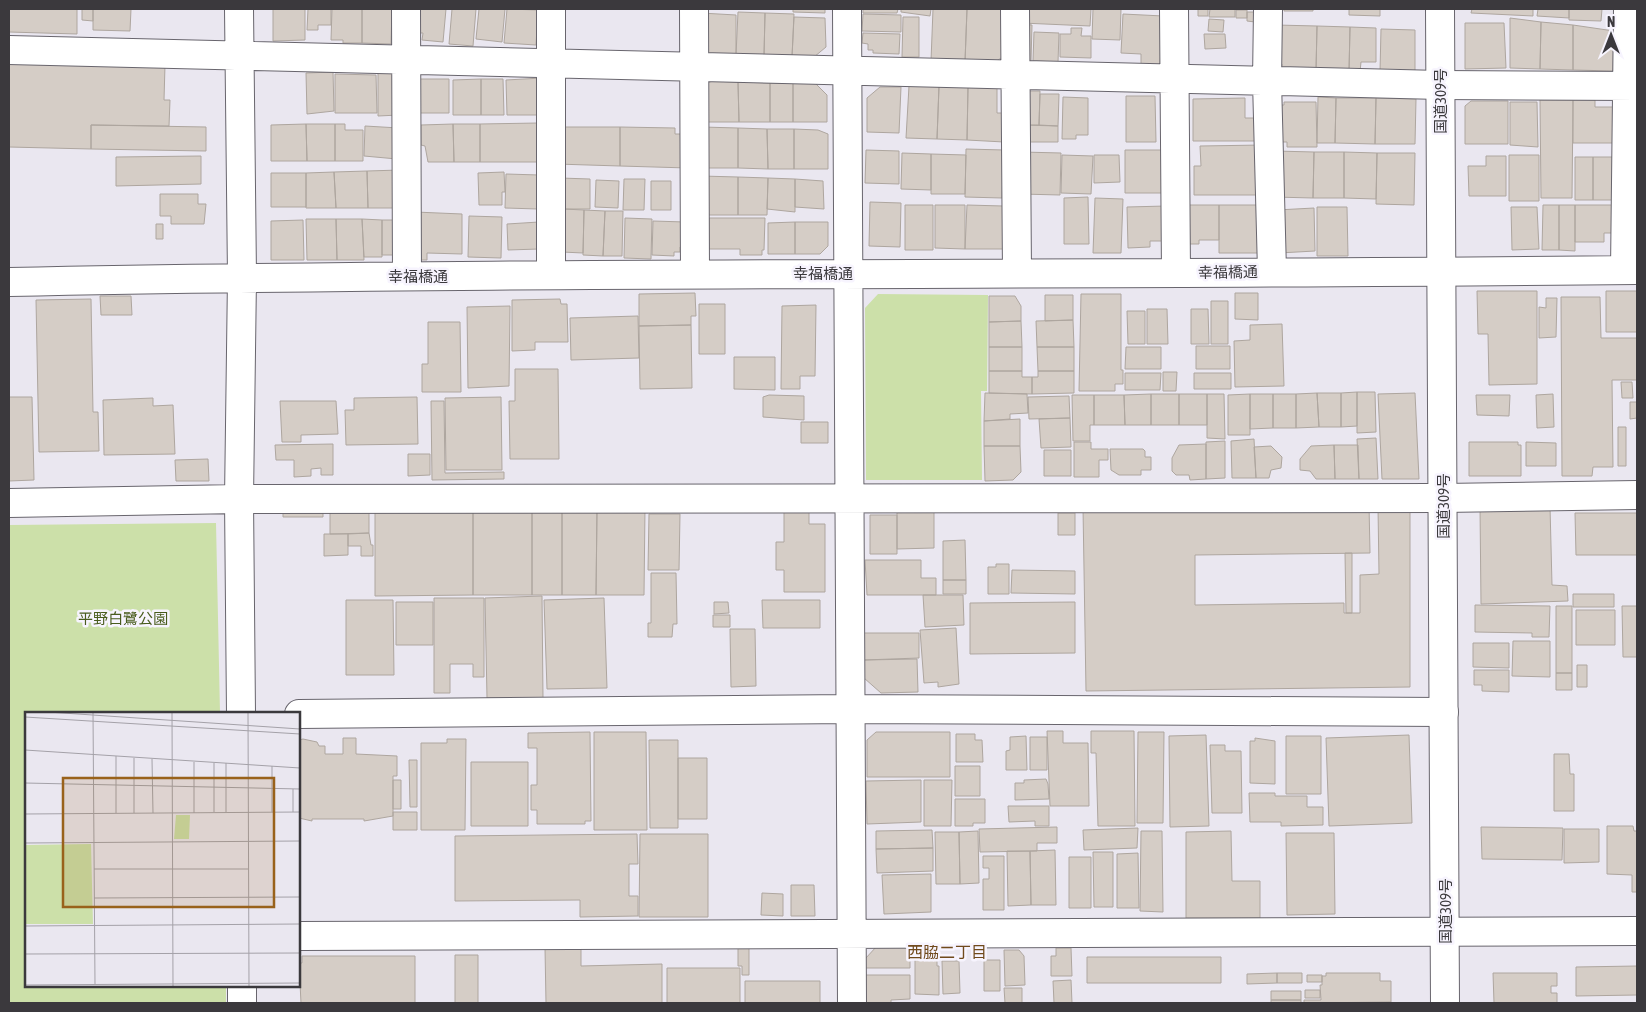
<svg xmlns="http://www.w3.org/2000/svg" width="1646" height="1012" font-family="'Asap Condensed','Noto Sans JP',sans-serif">
<style>
.green{fill:#cce0a9}
.building{fill:#d5cdc6;stroke:#aea69f}
.lines{fill:none;stroke-linecap:round;stroke-linejoin:round}
.minor-casing{stroke:#68656d;stroke-width:30}
.highway-casing{stroke:#68656d;stroke-width:30}
.minor{stroke:#fff;stroke-width:28}
.highway{stroke:#fff;stroke-width:28}
.labels{text-anchor:middle;dominant-baseline:central;stroke-width:5;stroke-linejoin:round;paint-order:stroke}
.street-label{font-size:15px;fill:#3b393d;stroke:#f7f4fe}
.park-label{font-size:15px;fill:#495c1d;stroke:#f7f4fe}
.neighbourhood-label{font-size:16px;fill:#704a1c;stroke:#f7f4fe}
.inset-road{fill:none;stroke:#a4a1a8;stroke-width:1}
.view{fill:#99621b;fill-opacity:0.15;stroke:#99621b;stroke-width:2.5}
.inset-edge{fill:none;stroke:#3b393d;stroke-width:2.5}
</style>
<rect width="100%" height="100%" fill="#eae7f0"/>
<path class="green" d="M878 294 988 295 987 391H981L982 480H866L865 308Z
M216 523 220 713H26V986H226V1003H9V525Z"/>
<path class="building" d="M9 9H77V34L9 32Z
M82 9H93V21L82 20Z
M93 9H131L130 31 93 30Z
M273 9H305V40L273 41Z
M308 9H331V25H318V30H307Z
M332 9H362V43H343V40H331Z
M362 9H392L391 44 362 43Z
M415 9H446L443 42 422 40 423 33H413Z
M452 9H476L473 46 449 44Z
M479 9H505L502 42 476 39Z
M507 9 538 10 536 45 504 43Z
M793 9H825V13L793 12Z
M863 9H898L897 13H863Z
M901 9H931L930 16 901 12Z
M933 9H967L965 62 931 61Z
M967 9H1004V56L995 62H965Z
M1022 9H1091L1090 26 1022 23Z
M1093 9H1121L1120 40 1092 39Z
M1198 9H1208V16H1198Z
M1210 9H1235V17H1209Z
M1284 9H1313V11H1284Z
M1349 9H1380V16L1349 15Z
M1472 9H1533V16L1471 13Z
M1538 9H1569V18L1537 16Z
M1569 9H1602L1601 21 1569 20Z
M1236 10H1247V18H1236Z
M738 12 765 13 764 56 736 55Z
M1247 12H1255V22L1247 21Z
M701 13 736 15V55L700 54Z
M765 13 794 14 792 57 764 56Z
M863 14 901 15V32L862 31Z
M1123 14 1163 16 1160 65 1141 64V54L1121 53Z
M794 17 825 18 826 47 814 57H792Z
M903 17H919V57H902Z
M1510 18 1541 22 1540 69 1510 68Z
M1209 19 1224 20 1223 32 1208 31Z
M1541 22 1573 25V70L1540 69Z
M1465 23H1504L1506 68 1465 69Z
M1021 24 1032 25 1031 61 1020 60Z
M1276 25 1317 26 1316 71 1282 70V64L1275 63Z
M1573 25 1614 31 1613 71 1573 70Z
M1317 26 1350 27 1349 72 1316 71Z
M1350 27 1376 28V62H1361L1360 72H1349Z
M1071 28H1082L1081 36H1091V58L1060 57V34H1071Z
M1381 29 1415 30V73L1380 72Z
M1034 32 1059 33 1058 62 1033 61Z
M863 33 900 34 899 54 873 53V50H868V44L862 43Z
M1204 34H1225L1226 48 1205 49Z
M9 63 165 65 164 100H170L169 126 91 125V149L9 147Z
M333 72 334 111 307 114 306 73Z
M378 72H390L398 80 399 115 378 116Z
M335 74 376 75 377 113H335Z
M542 78 543 115H507L506 80Z
M415 79H449V113H415Z
M481 79V115H453V80Z
M481 79H503L504 115H481Z
M712 81 738 82 739 122H702V86Z
M738 82 770 83V122H739Z
M770 83H793V122H770Z
M793 83H815L827 95V122H793Z
M909 86H939L937 139 906 138Z
M939 86 968 87 967 140 937 139Z
M880 87H901L899 133 867 132V98Z
M968 87 997 88V113H1004V142L967 140Z
M1028 91H1040L1039 125H1021Z
M1040 94H1059L1058 126 1039 125Z
M1126 96H1155L1156 142H1126Z
M1063 97 1088 98V135H1076V139H1062Z
M1318 97 1336 98 1335 143H1317Z
M1245 98V118H1259L1260 141H1193V99Z
M1336 98H1376L1375 144 1335 143Z
M1376 98 1416 99 1415 144H1375Z
M1540 100H1573L1572 198H1541Z
M1573 100H1595V107H1613L1615 143H1573Z
M1471 101H1508V144H1465V106Z
M1284 102H1316L1317 147H1287V142H1278V105H1284Z
M1510 102H1537L1538 147 1510 145Z
M538 123V162H480V124Z
M306 124H335V161H307Z
M306 124 307 161H271V125Z
M335 124H345V130H363V161H335Z
M453 124 454 162H428L425 146 421 145V125Z
M453 124H480V162H454Z
M91 125 206 127V151L91 149Z
M1023 125 1058 126V142H1023Z
M365 126 399 128 397 159 364 156Z
M556 127H620V166L556 164Z
M620 127 675 128V134H687L688 168 620 166Z
M702 127 738 128V168H701Z
M738 128 767 129 768 169 738 168Z
M767 129H794V169H768Z
M794 129 818 130 828 134V169H794Z
M1263 145 1264 195H1194V166H1201L1200 146Z
M966 149 1004 150 1002 198 965 197Z
M866 150 899 151V184L865 183Z
M1125 150H1166V193H1125Z
M1275 151 1314 152 1313 198 1274 197Z
M1022 152 1061 153 1060 195 1021 194Z
M1314 152H1344V198H1313Z
M1344 152 1377 153 1376 199 1344 198Z
M902 153 931 154V190L901 189Z
M1377 153H1415L1414 205 1376 204Z
M931 154 966 155 965 194H931Z
M1062 155 1093 156 1091 194 1061 193Z
M1094 155H1119L1120 182 1094 183Z
M1509 155H1539V201H1509Z
M201 156V184L116 186V157Z
M1486 156H1506V196H1469L1468 166H1486Z
M1575 157H1593V200H1575Z
M1593 157H1614L1615 200H1593Z
M400 170 399 208H368L367 171Z
M367 171 368 208H336L334 172Z
M334 172 336 208H306V173Z
M504 172 505 192H502V205H479L478 173Z
M271 173H306V207H271Z
M506 174 539 175 538 209 505 208Z
M701 176 738 177V215H701Z
M738 177 768 178 767 215H738Z
M560 178 590 179V209H560Z
M768 178 795 179V212L767 209Z
M624 179H645L644 210H623Z
M795 179 823 181 824 209 795 207Z
M596 180 619 181 618 208 595 207Z
M651 181H671V210H651Z
M160 194H198V204H206L204 224H171V216H160Z
M1088 197 1089 244H1064V198Z
M1095 198 1123 199 1121 253H1093Z
M870 202 901 203 900 247 869 246Z
M905 205H933V250H905Z
M935 205H965V249L935 248Z
M967 205 1003 206V249H965Z
M1184 205H1219V240H1199V244H1184Z
M1219 205H1261L1262 253H1219Z
M1543 205H1559V250H1542Z
M1559 205H1575V251L1559 250Z
M1575 205H1614V233H1604V242H1575Z
M1166 206 1167 241H1150V247L1128 248 1127 207Z
M1317 207H1347L1348 256H1317Z
M1511 207H1537L1539 249 1512 250Z
M1314 208 1315 251 1279 253 1277 210Z
M563 209 584 210 583 253 562 252Z
M584 210 605 211 603 256 583 255Z
M605 211H623L622 256H603Z
M415 212 462 214V254L427 253V260H414Z
M469 216 502 217 501 258 468 257Z
M625 218 652 219 651 259 624 258Z
M709 218H765L764 250H762V255H740V249H709Z
M306 219H336L337 260H307Z
M336 219H362L364 260H337Z
M362 219 382 220V257H364Z
M303 220 304 260H271V221Z
M382 220H399L396 255H382Z
M653 221 685 222 684 248 680 247V252H674V256L652 255Z
M539 222V249L508 250 507 224Z
M795 222V254H768V223Z
M795 222H828V246L820 254H795Z
M156 224H163V239H156Z
M1477 291H1537V384L1489 385 1488 334H1478Z
M1606 291H1637V332H1606Z
M695 293 696 316H691V325L639 326V294Z
M1235 293H1258V320L1235 319Z
M1081 294H1121V370H1123V384H1115V391H1079Z
M1045 295H1073V320L1045 321Z
M100 296H131L132 315H101Z
M989 296H1015L1021 306V321L989 322Z
M1561 297H1600L1601 338H1637V380H1612L1613 467H1593L1592 476H1562Z
M1546 298H1557L1556 337 1539 338V307L1546 308Z
M91 299 93 412H98L99 451 39 452 36 300Z
M560 299 561 304H567L568 342H535V350L512 351V300Z
M1211 301H1228V344H1211Z
M699 304H725V354H699Z
M816 305 815 376H800V389H781L782 306Z
M510 306 509 386 468 388 467 307Z
M1147 309H1167L1168 344H1147Z
M1191 309H1208L1209 344H1191Z
M1127 311H1145V344H1128Z
M638 316 639 358 571 360 570 318Z
M1073 320 1074 347H1037L1036 321Z
M1021 321 1022 347H989V322Z
M428 322H460L461 392H422V364H428Z
M1282 324 1284 386 1235 387 1234 341 1250 340V325Z
M691 325 692 388 640 389 639 326Z
M1196 346H1230V369H1196Z
M989 347H1022V371H989Z
M1037 347H1074V371H1038Z
M1126 347H1161V369H1125Z
M734 357H775V390L734 389Z
M515 369H558L559 459H510L509 401H515Z
M989 371H1022V377H1032V394L989 393Z
M1038 371H1074V393L1032 394V377H1038Z
M1163 372H1177L1176 391H1163Z
M1125 373H1161L1160 390H1125Z
M1194 373H1231V389H1194Z
M1621 382H1632L1633 398H1622Z
M1357 392V426L1341 427V393Z
M1357 392H1375L1376 432 1357 433Z
M985 393 1027 394 1028 413 1010 414V419L984 421Z
M1317 393H1341V427H1319Z
M1317 393 1319 427 1296 428V394Z
M1415 393 1419 479H1382L1378 394Z
M1151 394V425H1125L1124 395Z
M1151 394H1179V425H1151Z
M1179 394H1207V425H1179Z
M1207 394H1224L1225 439 1207 438Z
M1250 394H1273V428L1250 429Z
M1250 394V435H1228V395Z
M1273 394H1296V428H1273Z
M1553 394 1554 427 1537 428 1536 395Z
M769 395 804 396V420L763 417V397Z
M1072 395H1094V425H1090V441H1073Z
M1094 395H1124L1125 425H1094Z
M1476 395H1510L1509 416 1477 415Z
M1069 396 1070 418 1029 419 1028 397Z
M9 397H32L34 480 9 481Z
M417 397 418 444 346 445 345 410H354V398Z
M501 397 502 470H446L445 398Z
M153 398V406L173 405 175 454 104 455 103 400Z
M280 401H336L338 434 301 435V442H282Z
M431 401H444L445 473 504 472V479L432 480Z
M1630 402H1637V418L1630 419Z
M1070 418 1071 447 1041 448 1039 419Z
M1020 419V446H984V421Z
M801 422H828V443H801Z
M1618 427H1626V466H1618Z
M1376 438 1378 479H1359L1357 439Z
M1254 439 1256 478H1232L1231 441Z
M1225 441V478L1206 479V442Z
M1074 442H1091V449H1108V460H1099V477H1074Z
M1469 442H1518V445H1521V476H1469Z
M1526 442 1556 443V466H1526Z
M333 444V475H321V468L311 469V476L294 477V460H276L275 445Z
M1206 444V479L1190 480 1189 475H1176L1172 471V458L1179 445Z
M1334 445H1358L1359 479H1335Z
M1334 445 1335 479H1316L1310 471 1300 470V459L1311 446Z
M984 446H1020L1021 472 1013 480 985 481Z
M1271 446 1282 457 1281 468 1271 470 1269 478H1256L1254 447Z
M1110 449H1143L1145 451V457H1151V470H1141V475H1119L1111 470Z
M1044 450H1071V476H1044Z
M408 454H430V475L408 476Z
M208 459 209 481H176L175 460Z
M1369 504 1370 553 1195 555V605L1344 603V613H1360V575L1379 574 1378 507 1410 506V687L1086 691 1083 508Z
M1550 506 1552 585 1567 586 1568 601 1481 604 1480 507Z
M897 507H934V548L897 549Z
M645 508 644 595H596L597 509Z
M473 509V595L375 596V510Z
M473 509H532V595H473Z
M532 509H562V595H532Z
M562 509H597L596 595H562Z
M330 511H369V533L330 534Z
M784 511H809V524H825V592H784V570H776V542H784Z
M283 512H323V517H283Z
M1058 513H1075V535H1058Z
M1575 513H1637V555H1576Z
M649 514H680L679 570H648Z
M870 515H897V554H870Z
M369 533 371 545H373V556H361V546H348V534Z
M324 534H348V555L324 556Z
M965 540 966 580H943V541Z
M1345 553H1352V613H1346Z
M865 560H921V578H936V595H867Z
M996 564H1009V594H988V567H996Z
M1012 570 1075 571V594L1011 593Z
M651 573H676L677 624H673L672 637H648V623H651Z
M943 580H966V594H943Z
M1573 594H1614V607H1573Z
M923 595H963L964 625 925 627Z
M542 596 543 698H487L485 598Z
M434 598H484V677H473V664H450V693H434Z
M604 598 607 688 547 689 544 600Z
M346 600H393L394 675H346Z
M762 600H820V628H763Z
M396 602H433V645H396Z
M714 602H728L729 613 714 614Z
M1075 602V653L970 654V603Z
M1475 605 1550 606 1549 637H1532V633L1475 632Z
M1556 606H1572V673H1556Z
M1622 606H1637V657H1623Z
M1576 610H1615V645H1576Z
M713 615H730V627H713Z
M956 628 959 684 938 687V682L924 683 920 630Z
M730 629H755L756 686 731 687Z
M864 633H919V658L864 660Z
M1513 641H1550V677L1512 676Z
M1473 643H1509V668L1473 667Z
M917 659 918 692 881 693 864 678V660Z
M1577 665H1587V687H1577Z
M1474 670H1509V692L1482 691V685H1474Z
M1556 673H1572V690H1556Z
M1047 731H1063V743H1088L1089 806H1050Z
M1091 731H1134L1135 826H1098L1096 753H1091Z
M590 732 591 821H585V824H537V810H531V785H537V748H528V733Z
M594 732H646L647 830H594Z
M876 732H950V777H867V740Z
M1138 732H1164L1163 823H1137Z
M956 734H975V740H982L983 762H956Z
M1206 735 1209 826 1170 827 1169 736Z
M1409 735 1412 823 1329 826 1326 738Z
M1026 736 1027 770H1006V751L1010 750V737Z
M1286 736H1321V794H1286Z
M1030 737H1047V770H1030Z
M343 738H356V754L397 756V776H393V816L364 821V819H312V821L299 818V740L303 739 317 742 319 746H325V754H343Z
M1255 738 1275 741V784L1250 783V741H1255Z
M447 739H466L465 830H421V743H447Z
M649 740H678V828H650Z
M1210 745H1225V751H1241L1242 813H1212Z
M1554 754H1569L1570 774H1574V811H1554Z
M678 758H707V819H678Z
M409 760H417V807H410Z
M471 762H528V826H471Z
M955 766H980V796H955Z
M1046 779 1048 784 1049 799 1015 800V783H1024V780Z
M393 780H401V809H393Z
M921 780V822L867 824 866 781Z
M924 780H952L951 826H924Z
M1249 793H1275V796H1307V807H1323V825L1281 826V822H1250Z
M955 799H985V823H973V826H955Z
M1008 806H1049V826H1035V821L1009 822Z
M393 812H417V830H393Z
M1607 826H1633L1634 831H1637V892H1632V875L1607 874Z
M1057 827V843H1037V851L980 852 979 829Z
M1481 827 1563 828 1562 860 1482 859Z
M1138 828 1137 848 1084 850 1083 830Z
M1564 829H1599V862L1564 863Z
M932 830 933 848 876 849V831Z
M978 831 979 883 960 884 959 832Z
M1141 831H1162L1163 912 1140 911Z
M1231 831 1232 881H1260V918H1186V832Z
M935 832H959L960 884H936Z
M1286 833H1334L1335 914 1287 915Z
M637 834 638 864H629V896H638V916L580 917V900L455 901V836Z
M640 834H708V917H639Z
M933 848V871L877 873 876 849Z
M1055 850 1056 905H1031L1030 851Z
M1007 851H1030L1031 905 1008 906Z
M1093 852H1113V907H1094Z
M1138 853 1139 908H1117V854Z
M983 856H1004V910H983V879H989V868H983Z
M1069 857H1091V908H1069Z
M931 874V912L884 914 882 875Z
M791 885H814L815 916H791Z
M762 893 783 894V916L761 915Z
M877 946H910V968H865V959Z
M915 947H934V955L937 956V966H939V995L915 994Z
M545 948H581V966L662 964V1003H546Z
M738 948H749V975H742V966H738Z
M1056 948H1071L1072 976H1051V956H1056Z
M1004 950H1019L1024 956 1025 985 1005 986Z
M455 955H478V1003H455Z
M302 956H415V1003H301L299 963H302Z
M1087 957H1221V983H1087Z
M984 960H1000V991H984Z
M942 961H959L960 993 943 994Z
M1637 966V995L1576 996V967Z
M667 968H740V1003H667Z
M1277 973V983L1247 984V974Z
M1277 973H1302V983H1277Z
M1326 973H1380V981H1391V1002L1304 1003V1000H1321L1320 985H1322V976H1326Z
M1493 973H1557V986H1551V993H1557V1003H1575H1494Z
M865 975H910V999L891 1000V1003H865Z
M1307 975H1322V982H1307Z
M1071 980 1072 1003H1054L1053 981Z
M745 981H820V1003H745Z
M1004 988H1022V1003H1005Z
M1305 990H1320V998H1305Z
M1271 991H1301V1000H1271Z
M1271 1000H1301V1003H1271Z"/>
<g class="lines">
<g class="minor-casing">
<path id="minor" d="M239 9 242 277 239 499 241 713
M406 9 407 276
M694 9 695 274
M847 9 852 1003
M1015 9 1017 273
M1174 9 1176 273
M1268 9 1267 81 1272 271
M9 50 1440 85 1637 86
M1625 270 1628 9
M551 275V9
M9 282C552 271 1094 276 1637 270
M9 503 239 499 1443 498 1637 495
M299 714 851 709 1444 712
M299 936 1637 931
M242 986V1003"/>
</g>
<g class="highway-casing">
<path id="highway" d="M1440 9 1445 1003"/>
</g>
<use href="#minor" class="minor"/>
<use href="#highway" class="highway"/>
</g>
<g class="labels">
<g class="street-label">
<text transform="translate(1440 101) rotate(-90)">国道309号</text>
<text transform="translate(1228 272) rotate(-1)">幸福橋通</text>
<text x="823" y="273">幸福橋通</text>
<text x="418" y="276">幸福橋通</text>
<text transform="translate(1443 506) rotate(-90)">国道309号</text>
<text transform="translate(1445 911) rotate(-90)">国道309号</text>
</g>
<g class="park-label">
<text x="123" y="618">平野白鷺公園</text>
</g>
<g class="neighbourhood-label">
<text x="947" y="952">西脇二丁目</text>
</g>
</g>
<g transform="translate(25 712)">
<rect width="275" height="275" fill="#eae7f0"/>
<path d="M151 103H165L164 127H149ZM66 132 68 212H0V133Z" fill="#cce0a9"/>
<path class="inset-road" d="M23 0 275 17M68 0 70 273M147 0 148 275M223 0 224 275M0 5 275 22M0 38 275 56M91 44V101M127 47 128 101M169 50V101M189 51V100M201 51V100M0 71 275 77M247 100V54M268 100V77M109 101V46M0 102 275 100M0 131 275 129M69 157H223M69 186 275 185M0 214 275 212M0 242 275 241M0 273 275 271"/>
<path class="view" d="M38 66H249V195H38Z"/>
<rect width="275" height="275" class="inset-edge"/>
</g>
<rect width="1646" height="1012" fill="none" stroke="#3b393d" stroke-width="20"/>
<g transform="translate(1611 35)" stroke="#f7f4fe" stroke-width="4" paint-order="stroke">
<path d="M0-4L9 19L0 12L-9 19Z" fill="#3b393d"/>
<text y="-8" font-size="14" font-weight="bold" text-anchor="middle" fill="#3b393d">N</text>
</g>
</svg>
